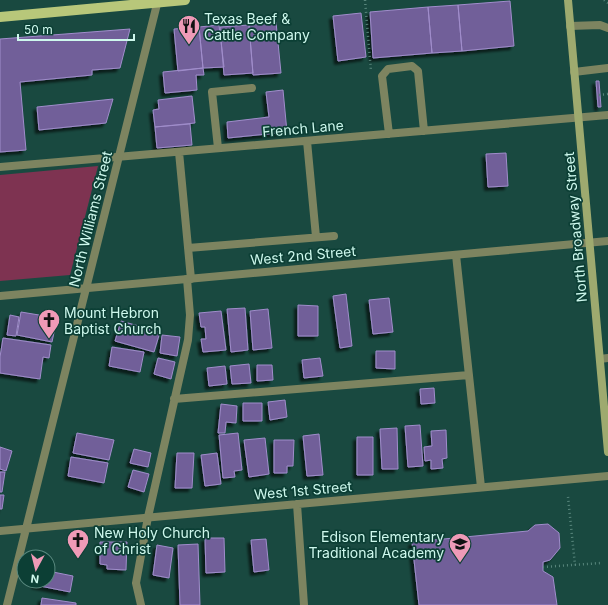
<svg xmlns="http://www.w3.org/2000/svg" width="608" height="605" font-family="Inter,sans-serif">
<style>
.green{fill:#7e3351}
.building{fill:#715f99;stroke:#a08dcb;filter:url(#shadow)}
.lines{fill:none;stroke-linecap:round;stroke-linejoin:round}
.path{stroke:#58867c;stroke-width:2.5;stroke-dasharray:1 3;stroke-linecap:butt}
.lane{stroke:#7d8460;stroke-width:8}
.street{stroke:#7d8460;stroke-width:8}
.secondary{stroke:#9eaa6f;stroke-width:8}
.primary{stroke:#b8c77a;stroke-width:10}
.labels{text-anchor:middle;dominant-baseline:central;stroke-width:3.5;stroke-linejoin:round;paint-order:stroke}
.poi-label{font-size:14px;fill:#cef8ed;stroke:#0c3f35;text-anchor:start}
.street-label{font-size:14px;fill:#cef8ed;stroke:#0c3f35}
</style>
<defs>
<filter id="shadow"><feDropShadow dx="-3.5" dy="3.5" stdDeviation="1" flood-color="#0009"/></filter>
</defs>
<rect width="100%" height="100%" fill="#194940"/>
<path class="green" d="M98 166 70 275 0 281V175Z"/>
<path class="building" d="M510 1 514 46 462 51 458 5Z
M458 5 462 51 432 53 428 7Z
M428 7 432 53 373 58 370 12Z
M361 13 366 57 338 61 333 16Z
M276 22 281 73 253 75 249 25Z
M219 25 224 67 203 68 199 27Z
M249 25 253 73 224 75 220 27Z
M199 27 203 68 178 71 174 29Z
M130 29 120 68 92 70V75L20 82 26 150 0 152V39Z
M203 68 204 75H196L197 90 165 93 163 72Z
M596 81H599L601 107H598Z
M283 90 287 132 228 138 227 122 269 117 266 92Z
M192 96 195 123 155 127 153 110 159 109 158 100Z
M113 99 106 123 39 130 37 107Z
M190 124 192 145 157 148 155 127Z
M506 153 508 186 488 187 486 154Z
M346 294 352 346 340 348 333 296Z
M389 298 393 332 373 334 369 300Z
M298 305 318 306V336H298Z
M245 308 248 350 231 352 227 309Z
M268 309 272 348 253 350 250 311Z
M221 311 226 350 203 352 201 339H206L205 327H201L199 313Z
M21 312 57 318 52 342 17 335Z
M10 315 19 317 16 336 7 335Z
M121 321 160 332 154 352 115 341Z
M162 335 180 337 177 356 160 353Z
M3 338 51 345 49 358 43 357 40 379 0 373V357Z
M112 347 144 352 140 372 109 366Z
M376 351H395V369L376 368Z
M158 358 175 362 171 379 154 374Z
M320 358 323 376 304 378 302 360Z
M249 364 251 383 232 384 230 366Z
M257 365H272L273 380 257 381Z
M225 366 227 384 209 386 207 368Z
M434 388 435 403 421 404 420 389Z
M285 400 287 417 270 420 268 402Z
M243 403H262V421H243Z
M221 404 237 406 236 423 226 422 225 433H218Z
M420 425 423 466 408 467 405 426Z
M397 428 398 469H382L380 429Z
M446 430 447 458 442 459 443 468 431 469V460L425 461 424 447 432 446 431 431Z
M77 433 114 440 109 460 73 453Z
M238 433 242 470 234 471 235 477 223 478 219 435Z
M319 434 323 475 307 476 303 436Z
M357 437H373V475H357Z
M265 438 269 474 249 477 244 440Z
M274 440H294L293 466H287V473H274Z
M0 447 12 451 6 471 0 469Z
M134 449 151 453 148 467 130 463Z
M177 453H194L192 488H175Z
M217 453 221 484 205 486 201 455Z
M71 457 108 463 104 483 68 476Z
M133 470 149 474 144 492 128 487Z
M0 472H5L2 492H0Z
M0 495H4L2 509H0Z
M548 524 559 533 560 548 550 560 543 562V571L553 577 557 605H419L412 542 528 531 535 525Z
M205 538H224L225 572 206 573Z
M266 539 269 570 254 572 251 540Z
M100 542H127L126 570 107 569V565L100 564Z
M198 544 200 605H180L178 545Z
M157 545 173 548 169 578 153 575Z
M48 571 73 576 70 592 35 585V581H48Z
M42 598 76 603V605H41Z"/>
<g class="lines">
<path class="path" d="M365 0 371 71
M604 0 608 3
M599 95 608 94
M568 497 575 565
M543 567 601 563"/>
<path class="lane" d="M570 26 600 25 608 28
M574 72 608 68
M389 134 382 76 388 69 412 66 418 71 424 131
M307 141 316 237
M218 148 212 92 252 88
M179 152 191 279
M0 167 608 115
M188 248 334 236
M456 255 481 487
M600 359 608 358
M174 399 469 375
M141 605 136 583 148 517 188 340 190 315 187 279"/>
<path class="street" d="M0 296 608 241
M297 504 304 605
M0 531 608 476
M7 605 158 0"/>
<path class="secondary" d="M568 0 608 452"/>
<path class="primary" d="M0 17 185 0"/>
</g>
<defs>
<g id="restaurant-pin" transform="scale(1.15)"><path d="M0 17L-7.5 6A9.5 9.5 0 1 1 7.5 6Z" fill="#ef9ab7" stroke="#0c3f35"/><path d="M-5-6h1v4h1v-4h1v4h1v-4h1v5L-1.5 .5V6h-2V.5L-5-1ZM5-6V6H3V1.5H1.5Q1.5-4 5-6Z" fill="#111"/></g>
<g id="church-pin" transform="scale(1.15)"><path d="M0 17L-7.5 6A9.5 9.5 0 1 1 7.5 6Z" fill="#ef9ab7" stroke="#0c3f35"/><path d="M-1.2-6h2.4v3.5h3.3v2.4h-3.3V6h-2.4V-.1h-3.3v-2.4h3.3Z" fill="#111"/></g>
<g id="school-pin" transform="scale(1.15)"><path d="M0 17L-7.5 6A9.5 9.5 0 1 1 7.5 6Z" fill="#ef9ab7" stroke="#0c3f35"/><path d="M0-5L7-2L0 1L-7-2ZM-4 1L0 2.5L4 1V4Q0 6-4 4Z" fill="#111"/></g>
</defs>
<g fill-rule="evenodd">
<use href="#restaurant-pin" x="189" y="26"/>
<use href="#church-pin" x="49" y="320"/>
<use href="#church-pin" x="78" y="540"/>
<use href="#school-pin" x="460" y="544"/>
</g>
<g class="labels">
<g class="poi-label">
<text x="204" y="18">Texas Beef &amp;<tspan x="204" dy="16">Cattle Company</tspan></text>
<text x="64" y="312">Mount Hebron<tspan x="64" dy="16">Baptist Church</tspan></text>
<text x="94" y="532">New Holy Church<tspan x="94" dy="16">of Christ</tspan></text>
<text x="444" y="536" text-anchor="end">Edison Elementary<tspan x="444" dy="16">Traditional Academy</tspan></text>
</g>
<g class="street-label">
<text transform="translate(303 128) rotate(-5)">French Lane</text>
<text transform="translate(90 219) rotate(-76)">North Williams Street</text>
<text transform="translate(575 227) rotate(-95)">North Broadway Street</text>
<text transform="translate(303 255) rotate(-5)">West 2nd Street</text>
<text transform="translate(303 490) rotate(-5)">West 1st Street</text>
</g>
</g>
<g transform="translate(36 569) rotate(187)"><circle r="19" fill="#0c3f35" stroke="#5a897f"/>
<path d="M0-3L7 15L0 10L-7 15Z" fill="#ef9ab7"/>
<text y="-6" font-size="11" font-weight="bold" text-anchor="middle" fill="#cef8ed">N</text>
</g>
<path d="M18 34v6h116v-6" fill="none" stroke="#cef8ed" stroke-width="2"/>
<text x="24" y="34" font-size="12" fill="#cef8ed" stroke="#0c3f35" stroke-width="3" paint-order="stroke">50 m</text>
</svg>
